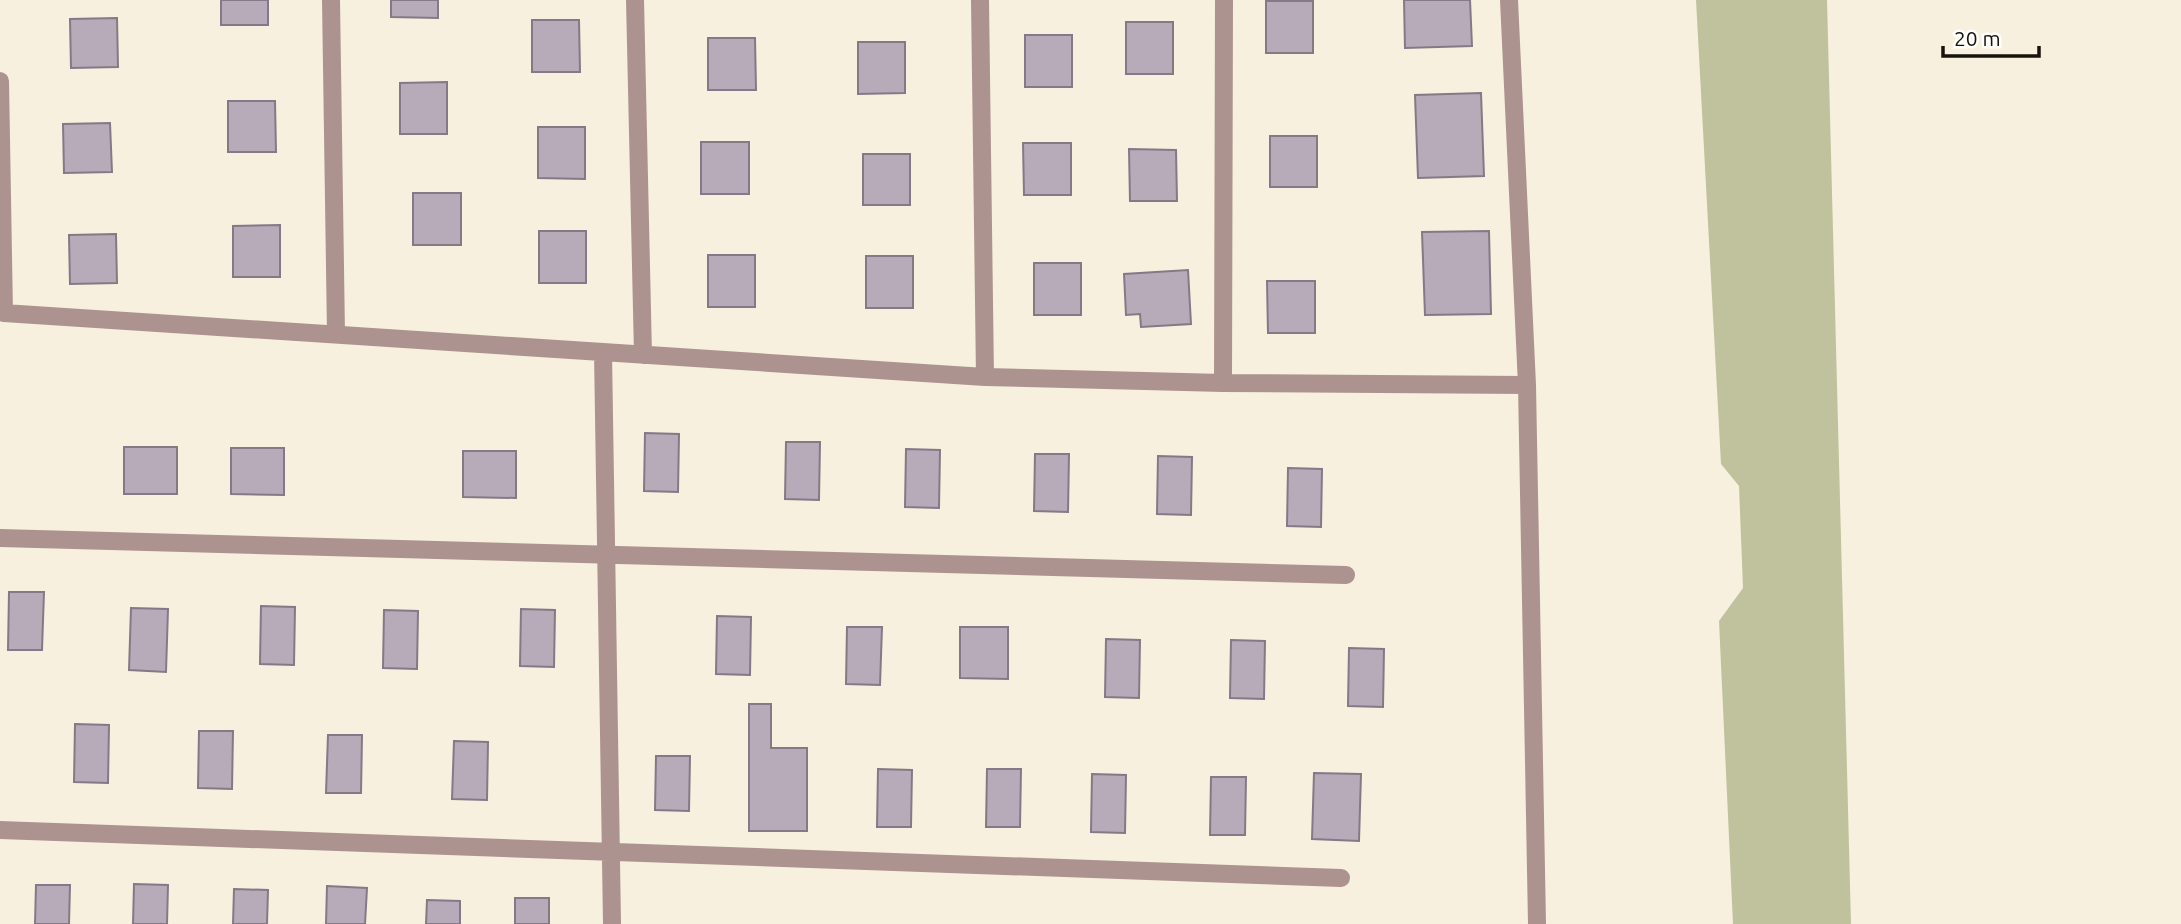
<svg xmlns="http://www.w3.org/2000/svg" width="2181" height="924" font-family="Ubuntu,sans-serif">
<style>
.green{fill:#bfc29d}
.building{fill:#b7abba;stroke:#847986;stroke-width:2}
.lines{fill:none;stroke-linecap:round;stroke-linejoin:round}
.street{stroke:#ad938f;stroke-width:18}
</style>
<rect width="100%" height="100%" fill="#f7f0de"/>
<path class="green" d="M1696 0H1827L1851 924H1733L1719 621 1743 588 1739 486 1721 464Z"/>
<path class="building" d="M221 0H268V25H221Z
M391 0H438V18L391 17Z
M1404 0H1470L1472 46 1405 48Z
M1266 1H1313V53H1266Z
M117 18 118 67 71 68 70 19Z
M532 20H579L580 72H532Z
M1126 22H1173V74H1126Z
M1025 35H1072V87H1025Z
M708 38H755L756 90H708Z
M858 42H905V93L858 94Z
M447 82V134H400V83Z
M1481 93 1484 176 1418 178 1415 95Z
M228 101H275L276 152H228Z
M110 123 112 172 64 173 63 124Z
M538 127H585V179L538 178Z
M1270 136H1317V187H1270Z
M701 142H749V194H701Z
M1023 143H1071V195H1024Z
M1129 149 1176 150 1177 201H1130Z
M863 154H910V205H863Z
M413 193H461V245H413Z
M280 225V277H233V226Z
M539 231H586V283H539Z
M1489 231 1491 314 1425 315 1422 232Z
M116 234 117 283 70 284 69 235Z
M708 255H755V307H708Z
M866 256H913V308H866Z
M1034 263H1081V315H1034Z
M1188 270 1191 324 1141 327 1140 314 1126 315 1124 274Z
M1267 281H1315V333H1268Z
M645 433 679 434 678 492 644 491Z
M786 442H820L819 500 785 499Z
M124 447H177V494H124Z
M231 448H284V495L231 494Z
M906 449 940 450 939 508 905 507Z
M463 451H516V498L463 497Z
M1035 454H1069L1068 512 1034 511Z
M1158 456 1192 457 1191 515 1157 514Z
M1288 468 1322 469 1321 527 1287 526Z
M9 592H44L42 650H8Z
M261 606 295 607 294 665 260 664Z
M131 608 168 609 166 672 129 670Z
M521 609 555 610 554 667 520 666Z
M384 610 418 611 417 669 383 668Z
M717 616 751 617 750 675 716 674Z
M847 627H882L880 685 846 684Z
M960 627H1008V679L960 678Z
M1106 639 1140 640 1139 698 1105 697Z
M1231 640 1265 641 1264 699 1230 698Z
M1349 648 1384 649 1383 707 1348 706Z
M749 704H771V748H807V831H749Z
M75 724 109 725 108 783 74 782Z
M199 731H233L232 789 198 788Z
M328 735H362L361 793H326Z
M454 741 488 742 487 800 452 799Z
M656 756H690L689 811 655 810Z
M878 769 912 770 911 827H877Z
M987 769H1021L1020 827H986Z
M1314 773 1361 774 1359 841 1312 839Z
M1092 774 1126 775 1125 833 1091 832Z
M1211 777H1246L1245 835H1210Z
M134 884 168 885 167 924H133Z
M36 885H70L69 924H35Z
M327 886 367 888 365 924H326Z
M234 889 268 890 267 924H233Z
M515 898H549V924H515Z
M427 900 460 901V924H426Z"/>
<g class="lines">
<path class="street" d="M331 0 336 334
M635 0 643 355
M980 0 985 377
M1509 0 1527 385
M0 81 4 313 0 312
M4 313 985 377 1223 383 1527 385 1537 924
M603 352 612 924
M1223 383 1224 0
M0 538 1346 575
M0 830 1341 878"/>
</g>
<path d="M1943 46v10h96v-10" fill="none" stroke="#16130d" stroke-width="3.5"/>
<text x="1954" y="46" font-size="21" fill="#16130d" stroke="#fffefa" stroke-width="5" paint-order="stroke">20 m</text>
</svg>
